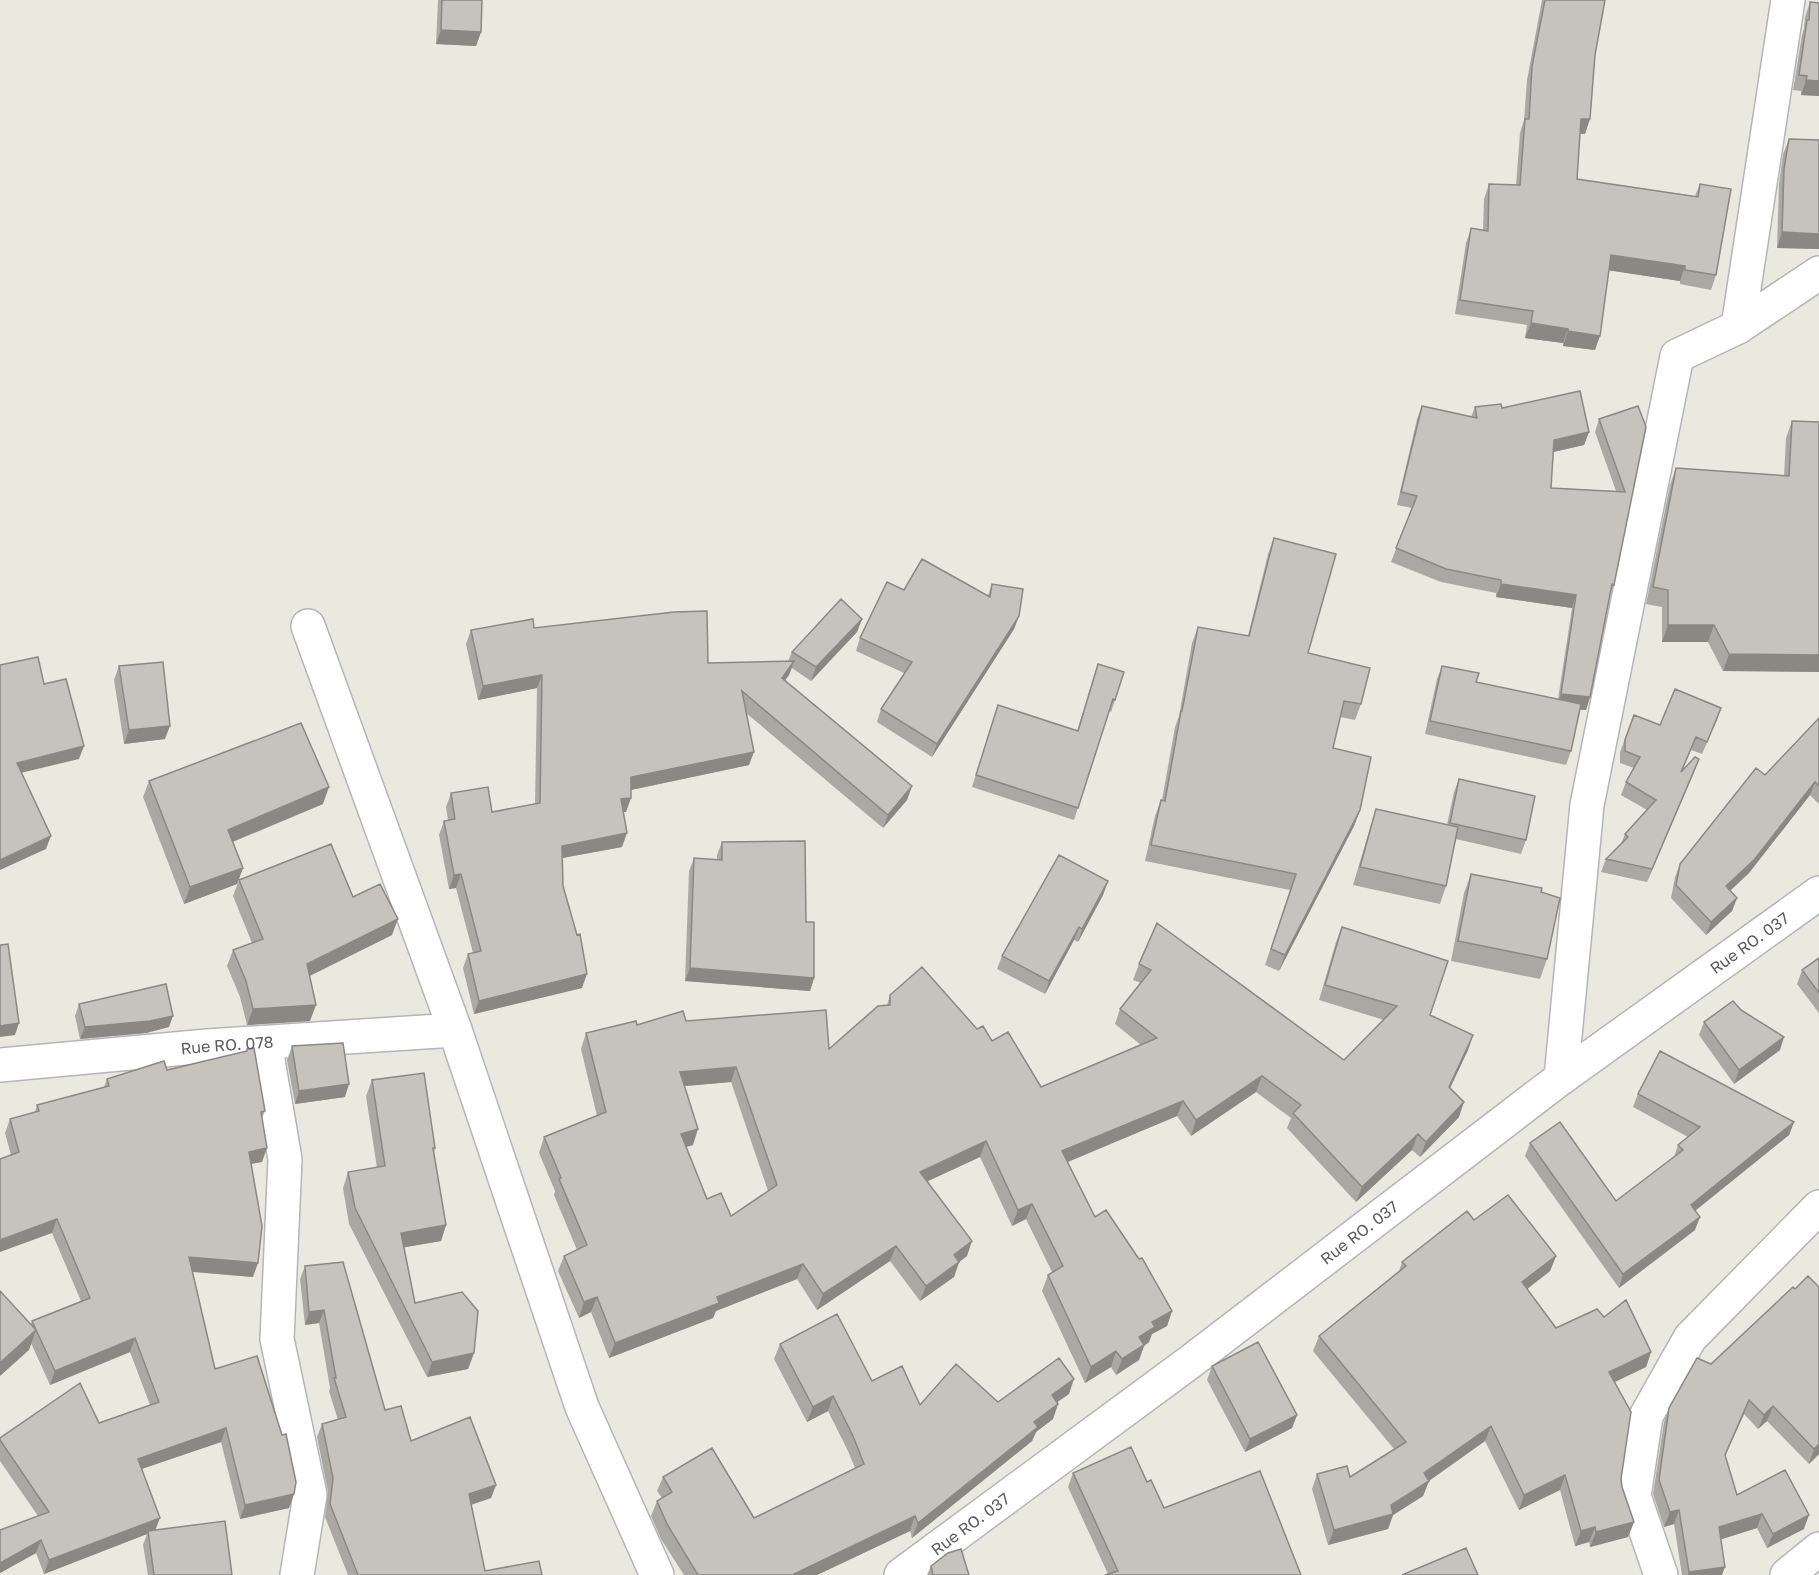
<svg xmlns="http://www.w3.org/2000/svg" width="1819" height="1575" font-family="'Golos Text',sans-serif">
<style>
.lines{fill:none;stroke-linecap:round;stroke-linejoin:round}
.minor-casing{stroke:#b3b5b9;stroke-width:36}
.minor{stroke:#fff;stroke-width:33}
.wall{fill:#aaa8a3;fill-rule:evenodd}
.shaded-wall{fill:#8b8884}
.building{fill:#c6c3bd;stroke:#8b8884;stroke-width:1.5;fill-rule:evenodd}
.labels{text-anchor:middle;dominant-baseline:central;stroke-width:5;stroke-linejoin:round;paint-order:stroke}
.street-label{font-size:16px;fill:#595b5f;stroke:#fff}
</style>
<rect width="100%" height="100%" fill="#eae9e0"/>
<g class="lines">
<g class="minor-casing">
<g id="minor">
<path d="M1738 327 1788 0"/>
<path d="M308 626 455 1030 582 1407 657 1575"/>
<path d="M265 1043 285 1159 277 1339 310 1495 297 1575"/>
<path id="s1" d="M0 1065 207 1046 455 1030"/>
<path d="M1561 1078 1587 805 1677 356 1738 327 1819 273"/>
<path id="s2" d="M901 1575 1190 1362 1561 1078 1819 893"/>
<path d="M1661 1575 1634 1496 1646 1416 1690 1338 1819 1207"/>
<path d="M1787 1575 1819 1549"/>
</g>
</g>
<use href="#minor" class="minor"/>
</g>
<path class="wall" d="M438 0H482L481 32 476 46 436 44Z
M1542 0H1605L1595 55 1585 134H1580L1577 179 1695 196 1700 184 1716 275 1711 290 1680 284V281L1609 270 1595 350 1563 346V343L1525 338 1527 325 1455 314 1466 243 1471 228 1483 230 1484 199 1489 184 1516 185 1520 133 1524 120 1527 80Z
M1810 2 1819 96 1801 95V91L1793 90 1802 35 1804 28 1805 17Z
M1789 139 1819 140V249L1777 248 1779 184 1783 154Z
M1422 406 1471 417 1475 407 1502 408 1589 432 1584 445 1553 452 1551 488 1616 491 1595 432 1599 419 1638 406 1614 585 1609 598 1590 697 1586 710H1580L1571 751 1566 765 1425 734 1437 679 1442 666 1476 682 1558 699 1572 608 1496 597V593L1441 582 1391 562 1412 508 1397 505 1417 419Z
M1792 421 1819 422V672L1723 671 1708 642H1662V607L1646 604 1670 485 1676 468 1784 476 1786 438Z
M1274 538 1308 653 1361 704 1355 720 1340 717 1333 748 1360 810 1354 826 1279 971 1265 965 1290 890 1145 861 1155 816 1161 800H1162L1175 727 1179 716 1192 643 1198 627 1248 636 1268 554Z
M992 584 1019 616 1014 629 932 757 877 722 881 709 904 673 856 651 860 638 904 590 988 595Z
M862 619 857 632 811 681 792 668 789 675 785 680 912 786 907 800 883 828 746 713 749 765 631 790 626 812H623L622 847 562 858 563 886 582 988 474 1014 463 968 468 954 473 953 456 888 449 889 439 835 444 821 448 820 446 807 451 793 492 812 535 804 537 688 478 700 466 644 471 630 534 628 708 663 788 661 792 652Z
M1098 664 1115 700 1111 712 1109 711 1074 820 972 787 998 705 1077 731Z
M119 666 165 739 124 744 114 680Z
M1721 708 1702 754 1691 750 1682 771 1694 772 1647 882 1601 872 1606 859 1621 844 1625 834 1647 810 1621 795 1626 782 1634 768 1620 763V752L1634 715 1660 725Z
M1819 718V804L1810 795 1749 873 1730 891 1737 898 1732 911 1706 935 1671 898 1675 877 1680 864Z
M1459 779 1526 840 1521 854 1456 839 1446 886 1440 904 1353 885 1370 828 1376 809 1447 825 1454 792Z
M149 781 323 804 233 842 243 868 237 884 184 904 143 797Z
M722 842 814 978 810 991 685 981 689 871 694 858 717 860V855Z
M1471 874 1541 892 1547 959 1540 979 1451 961 1464 893Z
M239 880 353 897 392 935 310 976V1021L247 1025 240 997 227 966 233 950 252 943 233 896Z
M1108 881 1103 895 1078 942 1074 940 1045 994 997 969 1002 956Z
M1342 927 1430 1015 1473 1035 1468 1050 1450 1088 1459 1117 1420 1157 1412 1150 1356 1202 1287 1128 1291 1118 1256 1092 1191 1136 1177 1116 1067 1162 1095 1217 1172 1311 1167 1326 1152 1334 1149 1342 1144 1346 1139 1360 1116 1375 1111 1367 1085 1383 1042 1291 1048 1275 1052 1272 1026 1219 1012 1226 980 1157 928 1181 967 1256 959 1262 954 1277 920 1301 890 1261 817 1310 797 1279 716 1311 713 1318 609 1358 591 1312 579 1318 558 1271 564 1256 577 1250 554 1195 555 1191 539 1153 544 1137 597 1116 581 1049 586 1033 637 1025 686 1021 829 1049 887 1005 890 995 977 1029 992 1041 1041 1087 1141 1045 1115 1024 1120 1009 1141 983 1133 980 1139 964 1344 1060 1384 1020 1319 1000 1336 942ZM731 1082 768 1191 731 1216 707 1199 686 1147 693 1145 685 1086Z
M1819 958V1013L1797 984 1802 970Z
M79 1004 169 1027 146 1033 80 1039 75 1016Z
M1741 1010 1780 1050 1734 1084 1699 1035 1704 1022Z
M292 1046 345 1097 295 1104 287 1060Z
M247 1049 265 1111 262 1118V1162L251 1164 253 1277 193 1272 215 1369 294 1494 289 1508 240 1519 221 1442 141 1469 155 1530 232 1575H148L143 1545 147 1534 44 1574 36 1553 0 1573V1530L38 1516 0 1461V1438L99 1423 150 1405 130 1352 50 1385 31 1343 29 1350 31 1324 32 1321 81 1301 52 1233 11 1155 5 1133 10 1119 35 1112 37 1105 104 1087 107 1079 167 1070 246 1051Z
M372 1080 435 1148 434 1152 446 1225 441 1241 404 1247 415 1303 474 1353 468 1369 427 1377 349 1224 343 1188 348 1172 377 1168 366 1096Z
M1638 1094 1794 1122 1789 1135 1695 1211V1230L1619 1288 1525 1156 1530 1143 1616 1201 1674 1157 1678 1145 1688 1137 1633 1107Z
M1474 1220 1556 1256 1550 1271 1527 1289 1556 1328 1604 1317 1651 1352 1646 1367 1615 1382 1622 1487 1634 1522 1628 1537 1590 1547 1589 1542 1575 1546 1560 1490 1519 1510 1485 1441 1429 1481 1423 1496 1393 1515 1388 1529 1328 1545 1312 1489 1317 1474 1350 1477 1394 1449 1313 1351 1319 1336 1399 1271 1402 1262Z
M305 1266 385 1410 411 1441 496 1485 491 1498 471 1505 485 1571 542 1575H348L325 1517 328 1492 317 1437 322 1424 338 1420 329 1391 330 1388 319 1323 305 1325 300 1279Z
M1819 1287V1454L1809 1464 1767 1421 1758 1429 1744 1414 1725 1456 1737 1495 1804 1529 1767 1548 1757 1528 1721 1539 1722 1575H1682L1674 1524 1664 1527 1653 1494 1664 1422 1669 1408 1711 1364 1795 1289Z
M780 1344 872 1381 920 1405 998 1402 1069 1394 1057 1402 1058 1404 1053 1419 1036 1432 1032 1441 912 1538 910 1531 817 1575H684L661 1539 651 1516 657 1501 662 1498 657 1491 663 1477 754 1518 855 1468 848 1451 828 1411 807 1422 774 1359Z
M1212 1366 1297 1415 1292 1428 1245 1452 1207 1380Z
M1073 1473 1147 1482 1164 1508 1301 1575 1108 1574 1068 1487Z
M931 1566 969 1575H927Z"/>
<path class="shaded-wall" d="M441 30 481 32 476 46 436 44Z
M1806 80 1819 81V96L1801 95Z
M1581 119H1590L1585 134 1576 133Z
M1782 232 1819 234V249L1777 248Z
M1611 255 1685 266 1680 281 1606 270Z
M1531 323 1568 329 1563 343 1525 338Z
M1568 331 1600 336 1595 350 1563 346Z
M1589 432 1584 445 1549 453 1554 440Z
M1501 584 1576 595 1572 608 1496 597Z
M1019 616 1014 629 932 757 937 744Z
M862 619 857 632 811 681 816 667Z
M1668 625H1714L1708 642H1662Z
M1729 654 1819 655V672L1723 671Z
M794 661 789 675 777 691 782 678Z
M542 675 537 688 478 700 483 686Z
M1561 694 1590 697 1586 710 1557 707Z
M1721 708 1717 720 1702 754 1707 742Z
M170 726 165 739 124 744 129 730Z
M84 746 79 759 12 775 17 763Z
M754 752 749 765 626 791 631 777Z
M1699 759 1694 772 1647 882 1652 869Z
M1815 782 1810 795 1749 873 1721 899 1726 886Z
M912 786 907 800 883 828 888 815Z
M329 787 323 804 222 846 228 830Z
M631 798 626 812H616L621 799Z
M1360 810 1354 826 1279 971 1285 955Z
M627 833 622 847 557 859 562 846Z
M51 836 46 849 0 870V860Z
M243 868 237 884 184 904 190 887Z
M461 874 456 888 449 889 454 875Z
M1108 881 1103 895 1078 942 1082 929Z
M1737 898 1732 911 1706 935 1711 922Z
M398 919 392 935 301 980 307 964Z
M1079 927 1074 940 1045 994 1049 981Z
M690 968 814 978 810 991 685 981Z
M587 974 582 988 474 1014 479 1001Z
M316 1005 310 1021 247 1025 253 1009Z
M173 1016 169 1027 146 1033 80 1039 85 1027Z
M19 1023 15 1035 0 1037V1026Z
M1473 1035 1468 1050 1443 1103 1449 1087Z
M1784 1037 1780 1050 1734 1084 1739 1070Z
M736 1067 731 1082 674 1087 680 1072Z
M1262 1076 1256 1092 1191 1136 1196 1120Z
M349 1084 345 1097 295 1104 299 1091Z
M1183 1101 1177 1116 1056 1167 1062 1151Z
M1464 1102 1459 1117 1420 1157 1426 1142Z
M1794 1122 1789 1135 1686 1218 1691 1205Z
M698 1129 693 1145 675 1150 681 1134Z
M1418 1134 1412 1150 1356 1202 1362 1187Z
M986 1141 980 1157 915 1187 920 1172Z
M267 1148 262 1162 244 1165 249 1152Z
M1032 1204 1026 1219 1012 1226 1018 1210Z
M1700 1217 1695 1230 1619 1288 1623 1274Z
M57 1219 52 1233 0 1252V1240Z
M446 1225 441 1241 395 1249 401 1233Z
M972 1241 967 1256 959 1262 954 1277 920 1301 926 1286 954 1255Z
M896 1246 890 1261 817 1310 823 1294Z
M1556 1256 1550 1271 1517 1297 1522 1282Z
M189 1257 258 1263 253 1277 184 1271Z
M803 1264 797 1279 716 1311 713 1318 609 1358 615 1343 717 1297Z
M597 1297 591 1312 579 1318 584 1302Z
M324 1310 319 1323 305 1325 309 1312Z
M1172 1311 1167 1326 1152 1334 1149 1342 1144 1346 1139 1360 1116 1375 1122 1359 1152 1322Z
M36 1330 29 1350 0 1376V1363Z
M135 1338 130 1352 50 1385 55 1371Z
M1116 1351 1111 1367 1085 1383 1091 1367Z
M1651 1352 1646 1367 1604 1387 1609 1372Z
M474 1353 468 1369 427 1377 432 1362Z
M1074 1379 1069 1394 1046 1410 1052 1395Z
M833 1396 828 1411 807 1422 813 1407Z
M1749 1400 1744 1414 1719 1469 1725 1455Z
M1058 1404 1053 1419 1036 1432 1032 1441 912 1538 918 1523 1034 1422Z
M1773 1406 1767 1421 1758 1429 1764 1415Z
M1297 1415 1292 1428 1245 1452 1250 1439Z
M1491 1426 1485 1441 1423 1485 1429 1481 1423 1496 1393 1515 1388 1529 1328 1545 1334 1530 1391 1505 1424 1473Z
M226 1428 221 1442 133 1472 138 1459Z
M1819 1444V1454L1809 1464 1814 1449Z
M1565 1475 1560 1490 1519 1510 1524 1495Z
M496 1485 491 1498 464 1507 469 1494Z
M294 1494 289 1508 240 1519 245 1505Z
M1679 1510 1674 1524 1664 1527 1670 1512Z
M1762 1514 1757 1528 1713 1542 1719 1527Z
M1809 1515 1804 1529 1767 1548 1773 1534Z
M915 1516 910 1531 817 1575H794V1574Z
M160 1518 155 1531H148L147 1534 44 1574 49 1560Z
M1634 1522 1628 1537 1590 1547 1596 1532Z
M1595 1527 1589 1542 1575 1546 1581 1531Z
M41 1540 36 1553 0 1573V1563Z
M1725 1567 1722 1575H1688L1689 1572Z"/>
<path class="building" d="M442 0H482L481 32 441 30Z
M1545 0H1605L1595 55 1590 119H1581L1577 179 1698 197 1700 184 1731 189 1716 275 1685 270V266L1611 255 1600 336 1568 331V329L1531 323 1533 311 1460 300 1471 228 1488 231 1489 184 1520 185 1525 119H1529L1532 66Z
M1810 2 1819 3V81L1806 80 1807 76 1799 75 1807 20H1809Z
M1789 139 1819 140V234L1782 232 1784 169Z
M1580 391 1589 432 1554 440 1551 488 1625 492 1599 419 1638 406 1646 427 1614 585 1612 584 1590 697 1561 694 1576 595 1501 584V580L1446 569 1396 548 1417 496 1401 492 1422 406 1477 418 1475 407 1501 404 1502 408Z
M1792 421 1819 422V655L1729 654 1714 625H1668V590L1653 587 1676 468 1789 476Z
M1274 538 1336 554 1308 653 1370 668 1361 704 1344 701 1333 748 1371 757 1360 810 1285 955 1271 949 1296 874 1151 845 1161 800 1165 801 1181 711H1182L1198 627 1249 636Z
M922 559 990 597 992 584 1023 589 1019 616 937 744 881 709 912 662 860 638 887 582 904 590Z
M841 599 862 619 816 667 792 652Z
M707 611 708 663 794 661 782 678 912 786 888 815 742 691 754 752 631 777V798L621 799 627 833 562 846 563 886 577 935 580 934 587 974 479 1001 468 954 481 951 461 874 454 875 444 821 455 819 451 793 488 787 492 812 540 803 542 675 483 686 471 630 533 619 534 628 674 612Z
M38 657 44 684 66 679 84 746 17 763 51 836 0 860V665Z
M163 662 170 726 129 730 119 666Z
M1098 664 1124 672 1115 700 1113 699 1078 808 976 775 998 705 1078 731Z
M1442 666 1479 673 1476 682 1581 704 1571 751 1430 721Z
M1675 689 1721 708 1707 742 1696 737 1681 772 1695 757 1699 759 1652 869 1606 859 1628 837 1625 834 1656 800 1626 782 1640 757 1625 751V740L1634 715 1660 725Z
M1819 718V786L1815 782 1754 860 1726 886 1737 898 1711 922 1676 885 1680 864 1756 768 1765 775Z
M301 723 329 787 228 830 243 868 190 887 149 781Z
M1459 779 1535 796 1526 840 1450 823Z
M1376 809 1458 827 1446 886 1360 867Z
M805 841 806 922H814V978L690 968 694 858 722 860V842Z
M331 844 353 897 380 884 398 919 307 964 316 1005 253 1009 246 981 233 950 263 939 239 880Z
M1059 855 1108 881 1082 929 1079 927 1049 981 1002 956Z
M1471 874 1542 888 1541 892 1560 898 1547 959 1458 941Z
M1157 923 1344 1060 1397 1006 1325 985 1342 927 1448 961 1430 1015 1473 1035 1449 1087 1464 1102 1426 1142 1418 1134 1362 1187 1293 1113 1301 1105 1262 1076 1196 1120 1183 1101 1062 1151 1095 1217 1106 1210 1139 1259 1142 1258 1172 1311 1152 1322 1155 1327 1139 1337 1144 1345 1122 1359 1116 1351 1091 1367 1048 1275 1063 1266 1032 1204 1018 1210 986 1141 920 1172 972 1241 954 1255 959 1262 926 1286 896 1246 823 1294 803 1264 717 1297 719 1303 615 1343 597 1297 584 1302 564 1256 587 1245 559 1179 561 1178 544 1137 606 1112 586 1033 636 1021 637 1025 683 1011 686 1021 826 1010 829 1049 878 1006 890 1005V995L922 967 977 1029 983 1026 992 1041 1008 1032 1041 1087 1157 1038 1120 1009 1151 970 1139 964ZM736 1067 777 1185 731 1216 721 1193 707 1199 681 1134 698 1129 680 1072Z
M8 944 19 1023 0 1026V945Z
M1819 958V993L1802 970Z
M166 984 173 1016 150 1021 85 1027 79 1004Z
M1733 1001 1741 1010 1784 1037 1739 1070 1704 1022Z
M343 1043 349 1084 299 1091 292 1046Z
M254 1048 265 1111 261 1112 267 1148 249 1152 262 1226 258 1263 189 1257 215 1369 257 1356 282 1435 286 1434 296 1482 294 1494 245 1505 226 1428 138 1459 160 1518 49 1560 41 1540 0 1563V1530L49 1512 0 1440V1438L80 1383 99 1423 159 1402 135 1338 55 1371 32 1321 90 1298 57 1219 0 1240V1159L19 1152 10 1119 39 1111 37 1105 109 1086 107 1079 164 1061 167 1070 247 1051V1049Z
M1660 1051 1794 1122 1691 1205 1700 1217 1623 1274 1530 1143 1560 1122 1616 1201 1683 1150 1678 1145 1700 1127 1638 1094Z
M424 1073 435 1148H433L446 1225 401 1233 415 1303 462 1292 478 1311 474 1353 432 1362 355 1208 348 1172 385 1166 372 1080Z
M1508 1195 1556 1256 1522 1282 1556 1328 1597 1309 1604 1317 1626 1300 1651 1352 1609 1372 1631 1412 1621 1479 1622 1487 1634 1522 1596 1532 1595 1527 1581 1531 1565 1475 1524 1495 1491 1426 1424 1473 1429 1481 1391 1505 1393 1514 1334 1530 1317 1474 1347 1466 1350 1477 1406 1442 1319 1336 1406 1266 1402 1262 1467 1211 1474 1220Z
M343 1262 385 1410 401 1406 411 1441 470 1417 496 1485 469 1494 485 1571 539 1561 542 1575H358L330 1504 333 1478 322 1424 346 1417 334 1378H336L324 1310 309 1312 305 1266Z
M1808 1276 1819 1287V1444L1814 1449 1773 1406 1764 1415 1749 1400 1725 1455 1737 1495 1785 1470 1809 1515 1773 1534 1762 1514 1719 1527 1725 1567 1689 1572 1679 1510 1670 1512 1659 1480 1669 1408 1697 1358 1711 1364 1793 1287 1795 1289Z
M0 1291 36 1330 0 1363Z
M837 1314 872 1381 902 1366 920 1405 956 1364 998 1402 1059 1358 1074 1379 1052 1395 1058 1404 1034 1422 1038 1427 918 1523 915 1516 794 1574 795 1575H698L667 1524 657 1501 672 1492 663 1477 712 1448 754 1518 864 1464 853 1436 833 1396 813 1407 780 1344Z
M1258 1342 1297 1415 1250 1439 1212 1366Z
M1131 1447 1147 1482 1151 1480 1164 1508 1260 1471 1301 1575H1105L1118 1571 1073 1473Z
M225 1521 232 1575H154L148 1531Z
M1466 1548 1478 1575H1402Z
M961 1549 969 1575H933L931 1566 948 1553Z"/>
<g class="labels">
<g class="street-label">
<text stroke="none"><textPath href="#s2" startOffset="1058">Rue RO. 037</textPath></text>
<text stroke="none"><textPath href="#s1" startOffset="228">Rue RO. 078</textPath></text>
<text stroke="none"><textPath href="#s2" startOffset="572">Rue RO. 037</textPath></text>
<text stroke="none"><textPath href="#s2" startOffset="86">Rue RO. 037</textPath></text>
</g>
</g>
</svg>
